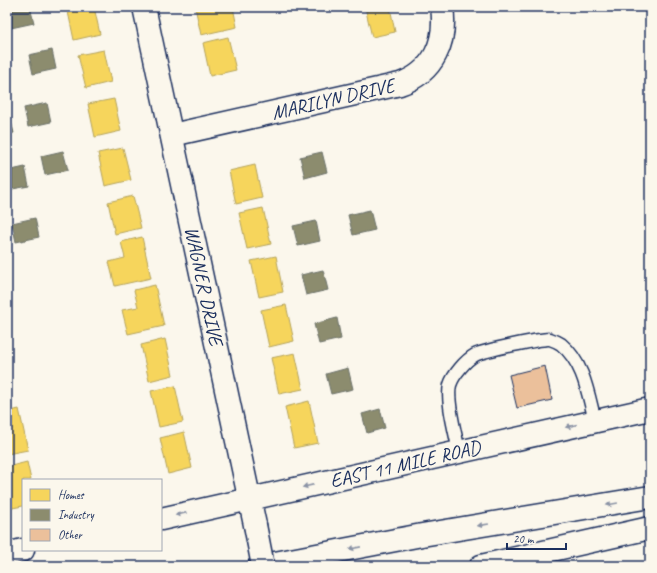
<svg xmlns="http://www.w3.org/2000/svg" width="657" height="573" font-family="Caveat,sans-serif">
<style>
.homes{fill:#f6d55c;stroke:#b4a35d}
.industry{fill:#8c8c6e;stroke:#6a7069}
.building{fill:#ebc09b;stroke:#1b2f5e}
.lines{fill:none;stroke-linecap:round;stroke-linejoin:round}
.lane-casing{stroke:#1b2f5e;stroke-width:15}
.street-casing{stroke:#1b2f5e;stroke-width:25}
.secondary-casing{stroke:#1b2f5e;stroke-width:25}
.highway-casing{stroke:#1b2f5e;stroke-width:25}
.lane{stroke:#fbf7ec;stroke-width:12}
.street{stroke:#fbf7ec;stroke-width:22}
.secondary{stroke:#fbf7ec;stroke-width:22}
.highway{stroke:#fbf7ec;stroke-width:22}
.street-bridge-casing{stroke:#1b2f5e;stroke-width:25;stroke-linecap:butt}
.street-bridge{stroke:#fbf7ec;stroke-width:22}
.oneway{fill:#8b93a5}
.labels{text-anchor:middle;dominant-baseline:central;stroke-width:4;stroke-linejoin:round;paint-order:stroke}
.street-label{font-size:20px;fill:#1b2f5e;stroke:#fbf7ec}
</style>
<rect width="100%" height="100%" fill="#fbf7ec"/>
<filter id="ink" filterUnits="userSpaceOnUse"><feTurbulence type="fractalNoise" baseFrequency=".025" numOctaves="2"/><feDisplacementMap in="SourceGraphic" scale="8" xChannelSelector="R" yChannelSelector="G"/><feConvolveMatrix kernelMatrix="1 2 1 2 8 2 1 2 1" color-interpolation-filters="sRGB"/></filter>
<g filter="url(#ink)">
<path class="homes" d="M67 7H94L100 34 74 40Z
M195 7H233L237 27 201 35Z
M365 7H390L395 32 372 37Z
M228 37 236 70 210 76 203 43Z
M104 50 111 82 86 88 78 55Z
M114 99 121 131 95 137 88 104Z
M123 148 131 180 105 186 98 153Z
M255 165 262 198 236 204 229 171Z
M133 196 141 228 115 234 108 202Z
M263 208 271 244 247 249 239 213Z
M142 237 151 278 115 286 109 262 125 258 121 242Z
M276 256 283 292 259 297 251 261Z
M155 285 164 326 128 334 122 310 138 307 134 290Z
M286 305 294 341 269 347 261 310Z
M165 339 173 375 149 381 141 345Z
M295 353 303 389 279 394 271 358Z
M7 382 11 400 7 401Z
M175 386 183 422 159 427 151 391Z
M309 401 318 443 294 448 285 407Z
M19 409 28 450 7 454V412Z
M184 432 192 468 168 474 160 438Z
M27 462 31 480H23V506L7 509V467Z"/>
<path class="industry" d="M16 7H30L34 23 11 28 7 9Z
M52 50 56 69 33 74 29 55Z
M47 103 51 122 28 127 24 108Z
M7 114H9L14 133 7 134Z
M63 151 68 170 45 175 41 156Z
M322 152 327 172 305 178 300 157Z
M25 167 29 186 7 190V171Z
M370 210 375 230 353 235 348 215Z
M35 218 39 237 16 242 12 223Z
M316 221 320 241 298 246 293 226Z
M323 270 328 290 306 295 301 275Z
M337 318 341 339 319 344 314 324Z
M348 368 353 389 331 394 326 374Z
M380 409 385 428 367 433 362 414Z"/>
<path class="building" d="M545 366 552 400 517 408 509 375Z"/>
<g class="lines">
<g class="lane-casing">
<path id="lane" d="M459 452C456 435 446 401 450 385 453 375 466 360 475 355 482 351 543 338 550 339 553 340 558 342 561 344 584 363 588 394 595 421"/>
</g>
<g class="street-casing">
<path id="street" d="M144 7 255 525
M172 135 400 84C434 72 447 42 442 7"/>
</g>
<g class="secondary-casing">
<path id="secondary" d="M161 519 650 409
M7 554 23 550"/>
</g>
<g class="highway-casing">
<path id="highway" d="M259 566 422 535 650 497
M481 566 650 528"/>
</g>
<use href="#lane" class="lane"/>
<use href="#street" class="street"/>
<use href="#secondary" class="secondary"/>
<use href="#highway" class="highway"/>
<g class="street-bridge-casing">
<path id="street-bridge" d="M255 525 263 566"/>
</g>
<use href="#street-bridge" class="street-bridge"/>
</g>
<defs><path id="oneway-solid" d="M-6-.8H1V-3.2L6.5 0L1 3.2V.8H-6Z"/></defs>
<g class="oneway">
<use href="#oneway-solid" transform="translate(571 426) rotate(167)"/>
<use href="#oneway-solid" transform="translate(308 486) rotate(167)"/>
<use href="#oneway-solid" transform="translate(612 504) rotate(170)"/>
<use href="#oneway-solid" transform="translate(181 514) rotate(167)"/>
<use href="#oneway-solid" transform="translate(483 525) rotate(171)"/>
<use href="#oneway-solid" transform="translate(355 548) rotate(169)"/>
</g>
</g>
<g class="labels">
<g class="street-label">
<text transform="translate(333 99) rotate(-13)">MARILYN DRIVE</text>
<text transform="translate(204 286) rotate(78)">WAGNER DRIVE</text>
<text transform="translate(405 464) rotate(-13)">EAST 11 MILE ROAD</text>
</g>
</g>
<rect width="657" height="573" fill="none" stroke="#fbf7ec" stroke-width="24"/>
<rect x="12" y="12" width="633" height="549" fill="none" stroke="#1b2f5e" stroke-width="1.5" filter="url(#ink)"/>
<rect x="22" y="479" width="140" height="72" fill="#fbf7ec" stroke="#a1a7b3"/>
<rect x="30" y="489" width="20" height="12" fill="#f6d55c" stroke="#a1a7b3"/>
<text x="58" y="499" font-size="12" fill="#1b2f5e">Homes</text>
<rect x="30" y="509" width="20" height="12" fill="#8c8c6e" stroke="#a1a7b3"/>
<text x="58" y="519" font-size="12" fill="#1b2f5e">Industry</text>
<rect x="30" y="529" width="20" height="12" fill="#ebc09b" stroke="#a1a7b3"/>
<text x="58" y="539" font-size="12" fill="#1b2f5e">Other</text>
<path d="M507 543v6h59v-6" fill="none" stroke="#1b2f5e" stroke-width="2"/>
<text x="513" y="543" font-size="12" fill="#1b2f5e" stroke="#fbf7ec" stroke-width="3" paint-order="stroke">20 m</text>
</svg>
